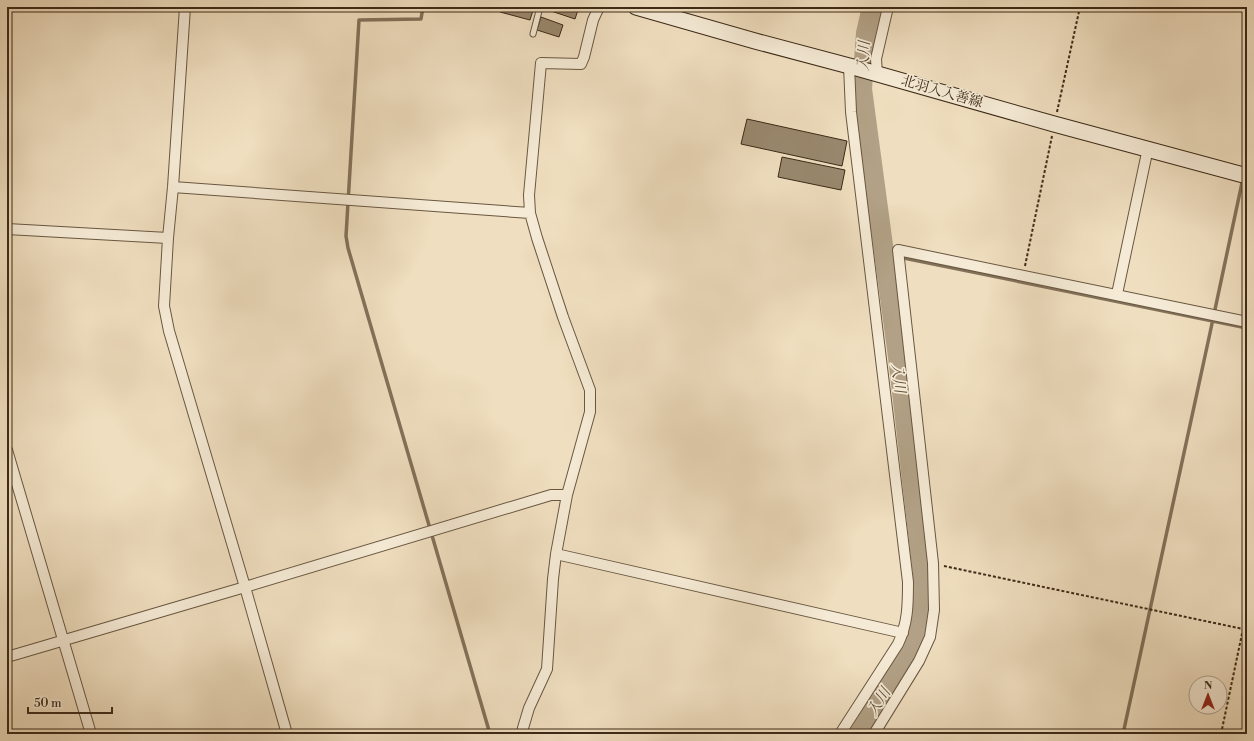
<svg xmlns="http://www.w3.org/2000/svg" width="1254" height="741" font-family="'Libre Bodoni','Noto Serif JP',serif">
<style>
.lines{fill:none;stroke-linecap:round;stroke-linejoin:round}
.stream{stroke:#83715a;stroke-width:3.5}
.river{stroke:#b2a186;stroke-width:20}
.building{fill:#99886e;stroke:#3c2a17}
.lane-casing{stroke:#695741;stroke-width:7}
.street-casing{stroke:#695741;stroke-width:12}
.secondary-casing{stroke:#3c2a17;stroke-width:17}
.path{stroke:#3c2a17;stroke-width:2;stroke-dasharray:3 2;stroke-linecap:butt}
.lane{stroke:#f5ead5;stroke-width:5}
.street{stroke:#f5ead5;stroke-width:10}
.secondary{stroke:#f5ead5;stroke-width:15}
.labels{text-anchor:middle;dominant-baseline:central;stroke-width:3.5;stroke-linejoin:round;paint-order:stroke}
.street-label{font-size:14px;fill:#3c2a17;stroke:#f5ead5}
.water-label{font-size:15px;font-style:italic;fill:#5f4e38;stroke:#f5ead5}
</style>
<rect width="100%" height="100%" fill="#efdebf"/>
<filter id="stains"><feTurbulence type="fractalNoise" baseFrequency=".005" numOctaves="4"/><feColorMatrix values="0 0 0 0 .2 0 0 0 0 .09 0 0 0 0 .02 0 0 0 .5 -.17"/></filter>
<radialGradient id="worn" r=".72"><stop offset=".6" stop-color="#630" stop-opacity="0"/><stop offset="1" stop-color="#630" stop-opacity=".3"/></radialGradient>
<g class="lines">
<path class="stream" d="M423 7 421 19 359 20 346 236 348 248 490 734
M1244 172 1247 158
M884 254 1247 328
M1123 734 1210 333 1243 178"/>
<path class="river" d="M859 734 908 655 922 618 924 585 898 357 862 89 866 33 872 7"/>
</g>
<path class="building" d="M502 7H534L530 20 500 12Z
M543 7H579L575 19 542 8Z
M541 17 563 25 559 37 537 30Z
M747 119 847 141 842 166 741 144Z
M782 157 845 170 841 190 778 177Z"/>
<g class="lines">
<g class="lane-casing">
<path id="lane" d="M533 34 540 7"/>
</g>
<g class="street-casing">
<path id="street" d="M185 7 173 187 168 238 164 306 169 331 245 587 287 734
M877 74 876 59 888 7
M173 187 530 213
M7 229 168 238
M1117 294 1148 148
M7 450 91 734
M556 554 903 633
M7 657 245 587 551 495H567
M522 734 523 728 529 708 547 669 553 579 556 554 567 495 590 412V390L563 317 537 238 530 213 529 195 541 63 581 64 584 57 593 20 599 7
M840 734 898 644C908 623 908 604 908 582L851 112 849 66
M874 734 919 661 930 637 934 610 933 563 898 250 1247 322"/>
</g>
<g class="secondary-casing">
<path id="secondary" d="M636 7 755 41 853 67 1054 124 1247 176"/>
</g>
<path class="path" d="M1057 112 1080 7
M1025 266 1052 136
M944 566 1243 629
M1221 734 1247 610"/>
<use href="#lane" class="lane"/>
<use href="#street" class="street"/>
<use href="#secondary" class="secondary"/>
</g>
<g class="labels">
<g class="street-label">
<text transform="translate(942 92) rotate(16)">北羽入入善線</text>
</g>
<g class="water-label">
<text transform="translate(864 56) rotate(-87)">入川</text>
<text transform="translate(898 378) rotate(83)">入川</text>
<text transform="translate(879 702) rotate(-58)">入川</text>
</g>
</g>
<rect width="1254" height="741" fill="none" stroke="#efdebf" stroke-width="24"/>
<rect x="8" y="8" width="1238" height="725" fill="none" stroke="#3c2a17" stroke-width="2"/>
<rect x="12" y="12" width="1230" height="717" fill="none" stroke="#3c2a17"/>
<g transform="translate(1208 695)"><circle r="19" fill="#f5ead5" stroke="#ab9d89"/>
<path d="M0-3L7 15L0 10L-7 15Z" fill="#8f2418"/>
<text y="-6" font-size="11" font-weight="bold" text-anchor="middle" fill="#3c2a17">N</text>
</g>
<path d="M28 707v6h84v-6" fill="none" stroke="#3c2a17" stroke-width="2"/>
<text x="34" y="707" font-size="12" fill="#3c2a17" stroke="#f5ead5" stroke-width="3" paint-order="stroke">50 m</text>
<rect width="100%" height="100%" filter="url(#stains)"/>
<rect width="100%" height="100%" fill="url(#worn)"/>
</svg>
